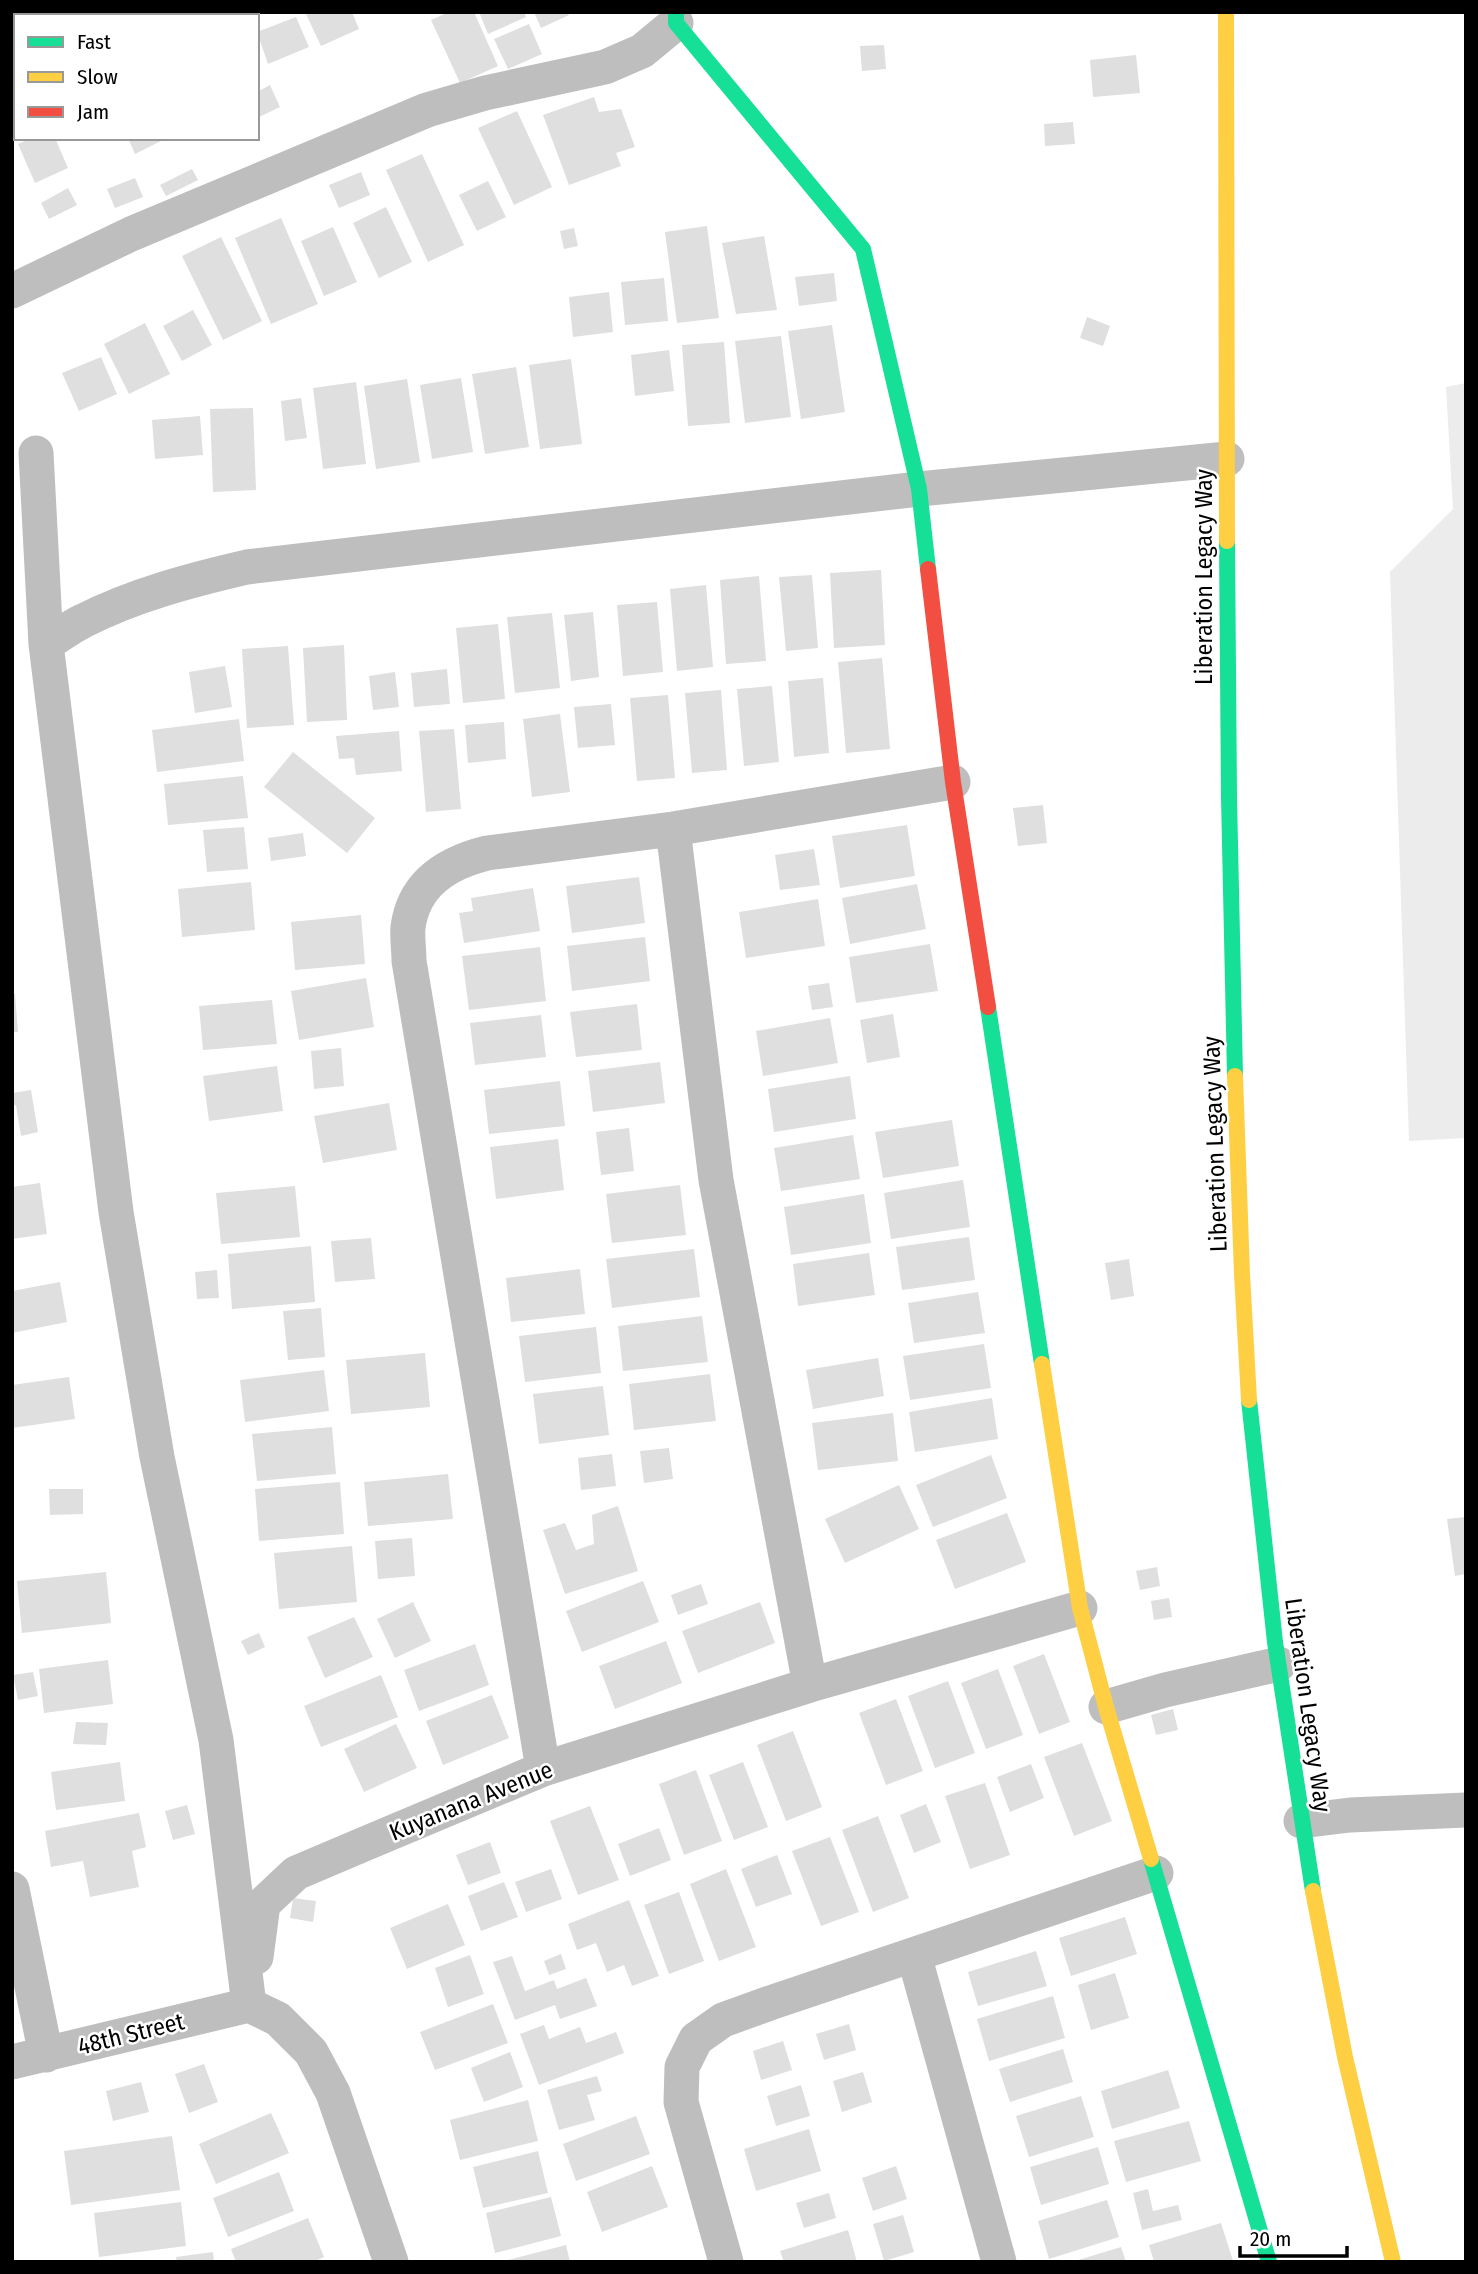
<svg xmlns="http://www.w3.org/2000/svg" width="1478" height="2274" font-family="'Fira Sans Condensed',sans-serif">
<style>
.green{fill:#ececec}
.building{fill:#dfdfdf}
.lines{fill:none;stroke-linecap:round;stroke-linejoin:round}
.street{stroke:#bebebe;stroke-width:35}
.fast{stroke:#16e098;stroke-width:16}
.slow{stroke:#ffcf43;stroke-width:16}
.jam{stroke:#f24e42;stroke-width:16}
.labels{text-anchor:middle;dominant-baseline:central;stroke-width:5;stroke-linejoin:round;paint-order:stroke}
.street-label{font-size:24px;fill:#000;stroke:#fff}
</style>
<rect width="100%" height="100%" fill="#fff"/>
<path class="green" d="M1466 383V1138L1409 1141 1390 572 1453 509 1446 387Z"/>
<path class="building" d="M182 12H231L233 16H183Z
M305 12H352L359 29 321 46Z
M449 12H474L498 66 460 83 431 20Z
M479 12H524L526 17 488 34Z
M534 12H567L569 15 541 28Z
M296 17 309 47 268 64 257 32Z
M529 24 542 54 508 69 494 39Z
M884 45 886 69 862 71 860 46Z
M16 53V119L12 121V54Z
M1136 55 1140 93 1093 97 1090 60Z
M270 85 280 107 257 118V92Z
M594 97 599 112 621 109 635 147 616 153 621 166 569 185 543 115Z
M517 111 552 187 514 205 478 128Z
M1073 122 1075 144 1045 146 1044 124Z
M31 138H55L68 168 35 183 18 144Z
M128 138H167L135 154Z
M422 154 464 245 428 262 386 170Z
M192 169 198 180 166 196 160 185Z
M361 172 370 195 339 208 329 185Z
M135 178 143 197 115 208 107 189Z
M488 181 506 217 477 231 459 195Z
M68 188 77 205 49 219 41 203Z
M386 207 412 262 379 278 353 223Z
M281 218 318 304 271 324 235 238Z
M707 226 719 318 677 323 665 232Z
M333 227 357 282 324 296 301 241Z
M574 228 578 246 564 249 560 231Z
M764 236 777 310 736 314 722 243Z
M221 237 262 321 223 340 182 256Z
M834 273 837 301 799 306 795 277Z
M664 278 668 321 625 325 621 282Z
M609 292 613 332 573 337 569 297Z
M193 310 212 345 182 361 163 326Z
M1087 317 1110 326 1103 346 1080 338Z
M145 323 170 374 129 394 104 344Z
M832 325 845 412 801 419 788 331Z
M781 336 791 417 745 423 735 341Z
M724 342 730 423 688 426 682 345Z
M669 350 674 391 635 396 631 355Z
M101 357 117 394 79 411 62 373Z
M571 359 582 444 540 449 529 365Z
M516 367 529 447 485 454 472 374Z
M461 378 473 452 432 459 420 385Z
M407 379 420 462 376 469 364 386Z
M356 382 366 464 323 469 313 388Z
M301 398 307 438 285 441 281 401Z
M253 408 256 490 213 492 210 409Z
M200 416 203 455 155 459 152 420Z
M881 570 885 645 834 648 830 573Z
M812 575 818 648 786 651 779 577Z
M759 576 766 661 726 664 720 580Z
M706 585 713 667 677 671 670 589Z
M657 602 663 672 623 676 617 605Z
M593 612 599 677 571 681 564 615Z
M552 613 560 688 515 693 507 617Z
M498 624 505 699 463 703 456 628Z
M344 645 347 720 307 722 303 648Z
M288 646 294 725 247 728 242 649Z
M882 658 890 749 846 753 838 662Z
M225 666 232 707 195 713 189 672Z
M447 669 450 704 414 707 411 673Z
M395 672 399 707 373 710 369 676Z
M823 678 829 753 794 757 788 681Z
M772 686 779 762 744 766 737 689Z
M721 690 727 770 692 773 685 693Z
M668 695 675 778 637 781 630 698Z
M611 704 615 745 578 748 574 707Z
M560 714 570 792 532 797 523 719Z
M239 719 244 761 157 772 152 730Z
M504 722 506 759 468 763 465 725Z
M454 729 461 809 426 812 419 731Z
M399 731 402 771 356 775 354 758 339 759 336 736Z
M293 752 375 818 347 853 264 787Z
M243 776 248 818 168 825 164 784Z
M1043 805 1047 843 1018 846 1013 808Z
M907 825 915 876 840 888 832 836Z
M244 827 248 869 207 872 203 830Z
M303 833 306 856 271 861 268 838Z
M814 849 820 885 780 890 775 855Z
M639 877 645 923 572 933 566 886Z
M251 882 255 930 182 937 178 889Z
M917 884 926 929 850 944 842 898Z
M533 888 540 931 464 943 459 913 473 911 471 898Z
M818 899 825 946 746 958 739 912Z
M361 915 365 964 295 970 291 922Z
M645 937 650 981 572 991 567 946Z
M930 944 938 991 856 1003 849 957Z
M540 947 546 1001 469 1010 462 956Z
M366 978 374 1027 299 1040 291 991Z
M829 983 833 1007 812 1010 808 986Z
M12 994H15L18 1032H12Z
M272 1000 277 1044 203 1050 199 1006Z
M637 1004 642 1050 576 1057 570 1012Z
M893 1014 900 1057 867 1063 860 1020Z
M541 1015 546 1057 475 1065 470 1023Z
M830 1018 838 1063 763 1076 756 1031Z
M341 1048 344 1086 314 1089 311 1051Z
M660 1062 665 1103 593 1112 588 1071Z
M277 1066 283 1111 209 1121 203 1076Z
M850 1076 856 1119 774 1132 768 1089Z
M560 1081 565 1126 489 1134 484 1090Z
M31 1090 38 1132 21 1136 16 1105 12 1106V1093Z
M389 1103 397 1150 323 1163 314 1116Z
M952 1120 959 1166 883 1178 875 1132Z
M629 1128 634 1171 601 1175 596 1132Z
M853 1135 860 1179 781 1191 774 1148Z
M558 1139 564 1190 496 1199 490 1147Z
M963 1180 970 1227 891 1239 884 1193Z
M40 1183 47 1234 12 1239V1187Z
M680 1185 686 1235 612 1243 606 1194Z
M295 1186 300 1237 221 1244 216 1193Z
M864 1194 871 1243 791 1255 784 1207Z
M969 1237 975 1280 902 1290 896 1247Z
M371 1238 375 1279 335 1282 331 1241Z
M311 1246 315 1302 232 1309 228 1254Z
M694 1249 700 1297 612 1308 606 1259Z
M869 1253 875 1295 798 1306 793 1264Z
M1129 1259 1134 1296 1111 1300 1105 1263Z
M580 1269 585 1314 511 1322 506 1278Z
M217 1270 219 1298 197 1299 195 1272Z
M60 1282 67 1322 12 1333V1291Z
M978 1292 985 1333 914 1343 908 1303Z
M321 1308 325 1357 288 1360 283 1311Z
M702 1316 708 1362 623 1371 618 1326Z
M596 1327 601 1373 525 1382 519 1336Z
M984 1344 991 1388 910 1400 903 1356Z
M425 1353 430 1407 351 1414 346 1360Z
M878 1358 884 1396 813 1409 806 1370Z
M324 1370 329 1411 245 1422 240 1380Z
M710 1374 716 1421 634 1430 629 1384Z
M69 1377 75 1419 12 1428V1385Z
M603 1386 609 1435 539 1444 533 1394Z
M992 1398 998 1439 915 1452 909 1412Z
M893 1413 898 1461 818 1470 812 1423Z
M332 1427 336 1474 257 1481 252 1434Z
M669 1448 673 1479 644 1483 640 1451Z
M612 1454 616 1486 581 1490 578 1458Z
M991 1455 1007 1498 933 1527 916 1485Z
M448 1474 453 1519 368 1526 364 1482Z
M340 1482 344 1534 259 1541 255 1489Z
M899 1485 919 1529 845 1563 825 1519Z
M49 1489H83V1514L50 1515Z
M618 1506 638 1571 565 1594 543 1530 565 1523 576 1550 594 1544 592 1515Z
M1007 1513 1026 1562 955 1589 936 1540Z
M1466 1517V1574L1455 1576 1447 1519Z
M412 1538 415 1576 378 1579 375 1541Z
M352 1546 357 1602 279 1609 274 1553Z
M1157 1567 1160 1586 1140 1590 1136 1571Z
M106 1572 111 1623 22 1633 17 1581Z
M643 1581 659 1622 582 1652 566 1611Z
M701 1584 708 1604 678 1615 671 1595Z
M1169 1598 1172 1617 1154 1620 1151 1601Z
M413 1602 431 1641 395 1658 377 1619Z
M760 1602 775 1643 698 1673 682 1631Z
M354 1617 373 1657 325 1678 307 1637Z
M259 1633 265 1647 248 1655 241 1641Z
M666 1641 682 1683 615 1709 599 1666Z
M475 1644 489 1685 419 1711 404 1670Z
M1044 1654 1070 1722 1039 1734 1013 1666Z
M108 1660 113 1704 44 1713 39 1669Z
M998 1669 1023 1735 986 1749 961 1683Z
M33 1672 38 1696 18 1700 13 1675Z
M381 1675 398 1717 321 1747 304 1706Z
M948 1681 975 1753 935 1768 908 1696Z
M492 1695 509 1738 443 1765 426 1721Z
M896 1699 923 1771 886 1785 859 1713Z
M1173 1709 1178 1730 1156 1735 1151 1715Z
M76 1722 108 1723 106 1745 73 1744Z
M396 1724 417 1768 364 1792 344 1749Z
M793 1731 822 1807 786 1821 757 1745Z
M1082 1743 1112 1821 1074 1836 1044 1757Z
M120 1762 125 1801 56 1810 51 1772Z
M743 1762 768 1827 734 1840 709 1775Z
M1031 1764 1044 1798 1010 1812 997 1777Z
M696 1770 722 1841 684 1855 659 1784Z
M985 1783 1010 1855 970 1869 945 1796Z
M926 1804 941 1842 914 1853 900 1815Z
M187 1805 195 1834 173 1840 165 1811Z
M590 1806 619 1880 578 1895 550 1821Z
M139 1813 146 1847 132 1851 139 1887 90 1897 83 1861 51 1867 45 1831Z
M878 1816 909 1898 873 1912 842 1830Z
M659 1828 671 1860 630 1876 618 1844Z
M830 1837 859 1912 821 1926 792 1851Z
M490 1842 501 1873 468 1885 456 1855Z
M777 1855 792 1894 756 1907 741 1869Z
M551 1869 562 1899 526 1912 515 1882Z
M726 1869 756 1947 719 1961 690 1884Z
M504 1882 518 1917 481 1931 468 1896Z
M679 1892 704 1961 669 1974 644 1905Z
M293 1898 316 1901 313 1922 290 1918Z
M629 1900 659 1976 632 1986 624 1965 607 1972 596 1943 577 1950 568 1924Z
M448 1904 465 1945 407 1969 390 1928Z
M1125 1917 1137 1954 1071 1976 1059 1938Z
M1036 1951 1047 1986 978 2006 968 1972Z
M561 1954 566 1969 549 1975 544 1961Z
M470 1955 484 1994 448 2007 435 1968Z
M512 1956 525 1991 554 1980 557 1989 586 1978 597 2006 560 2019 555 2005 515 2020 493 1962Z
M1115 1973 1129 2018 1091 2030 1078 1985Z
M1053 1996 1065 2038 989 2061 977 2019Z
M493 2004 508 2043 435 2070 420 2032Z
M849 2024 856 2050 824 2060 816 2034Z
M544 2025 549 2039 580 2027 586 2043 616 2032 624 2053 539 2085 520 2034Z
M783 2041 792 2070 761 2080 753 2051Z
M1063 2049 1073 2082 1010 2102 999 2069Z
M510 2052 523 2087 484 2102 471 2068Z
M204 2064 218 2102 189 2113 175 2074Z
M1168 2070 1180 2108 1112 2129 1101 2091Z
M863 2072 872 2102 842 2112 833 2081Z
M597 2076 602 2091 587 2095 595 2120 559 2130 547 2090Z
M141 2082 149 2112 113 2121 106 2091Z
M801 2085 810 2116 776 2126 767 2096Z
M1081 2096 1094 2137 1029 2157 1016 2116Z
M528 2100 538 2141 460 2160 450 2120Z
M271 2113 289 2153 216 2184 199 2144Z
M636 2116 650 2154 576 2181 563 2144Z
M1189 2121 1201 2161 1126 2182 1114 2141Z
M809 2129 821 2171 756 2191 744 2149Z
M172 2136 180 2190 71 2205 64 2151Z
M1098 2147 1109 2184 1041 2205 1030 2167Z
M538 2151 548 2193 483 2208 473 2167Z
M652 2166 668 2207 602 2232 587 2192Z
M896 2166 907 2199 873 2211 862 2178Z
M279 2172 294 2211 228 2237 213 2198Z
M1148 2189 1153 2211 1178 2205 1182 2220 1142 2230 1133 2193Z
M829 2193 836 2218 804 2228 796 2203Z
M551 2197 561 2236 495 2253 486 2213Z
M1107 2200 1119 2237 1049 2259 1038 2221Z
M181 2202 186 2246 99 2257 94 2213Z
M903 2215 914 2252 884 2261 873 2224Z
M308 2218 324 2257 313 2262H236L231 2249Z
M1221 2223 1233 2261 1154 2262 1149 2245Z
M848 2230 857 2262H784L780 2251Z
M566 2245 570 2262H504V2261Z
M1121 2247 1126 2262H1075V2261Z
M213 2252 214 2262H177L176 2257Z"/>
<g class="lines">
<path class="street" d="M12 291 131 234 427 110 485 93 605 67 642 51 676 23
M36 453 46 644 116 1212 157 1457 216 1740 249 2005
M46 644C58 637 70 627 83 621 134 595 191 580 247 567L919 489 1227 459
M673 829 716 1180 810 1685
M1106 1707 1165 1690 1279 1664
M543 1769 409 961C409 950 407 938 408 927 414 883 447 863 487 853L673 829 953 782
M1301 1821 1350 1815 1466 1810
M12 1889 46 2055
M914 1955 999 2262
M256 1957 263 1904 296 1873 362 1845 543 1769 810 1685 1080 1608
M249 2005 278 2019 311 2052 333 2093 391 2262
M12 2062 249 2005
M726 2262 681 2102 682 2067 696 2039 723 2020 770 2003 1156 1873"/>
<path class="fast" d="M676 12V23L863 249 919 489 928 569
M1227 541 1229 797 1235 1076
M988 1007 1042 1364
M1249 1400 1275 1642 1313 1891
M1151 1859 1269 2262"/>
<path class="slow" d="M1226 12 1227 541
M1235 1076 1242 1274 1249 1400
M1042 1364 1080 1608 1106 1707 1151 1859
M1313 1891 1345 2057 1393 2262"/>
<path class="jam" d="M928 569 953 782 988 1007"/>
</g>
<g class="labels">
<g class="street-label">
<text transform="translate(1204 577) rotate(-90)">Liberation Legacy Way</text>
<text transform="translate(1215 1144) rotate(-92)">Liberation Legacy Way</text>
<text transform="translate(1308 1705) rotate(82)">Liberation Legacy Way</text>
<text transform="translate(471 1801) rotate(-22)">Kuyanana Avenue</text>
<text transform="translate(131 2034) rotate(-14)">48th Street</text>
</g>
</g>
<rect width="1478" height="2274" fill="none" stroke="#000000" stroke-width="28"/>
<rect x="14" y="14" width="245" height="126" fill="#ffffff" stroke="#999999" stroke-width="2"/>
<rect x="28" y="37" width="35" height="10" fill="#16e098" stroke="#999999" stroke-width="2"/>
<text x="77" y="49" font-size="21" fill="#000000">Fast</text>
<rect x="28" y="72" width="35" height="10" fill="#ffcf43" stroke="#999999" stroke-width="2"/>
<text x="77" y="84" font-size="21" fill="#000000">Slow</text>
<rect x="28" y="107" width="35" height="10" fill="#f24e42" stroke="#999999" stroke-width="2"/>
<text x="77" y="119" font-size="21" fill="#000000">Jam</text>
<path d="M1240 2246v10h107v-10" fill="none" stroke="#000000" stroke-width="3.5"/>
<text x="1250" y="2246" font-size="21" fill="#000000" stroke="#ffffff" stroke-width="5" paint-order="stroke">20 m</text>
</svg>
